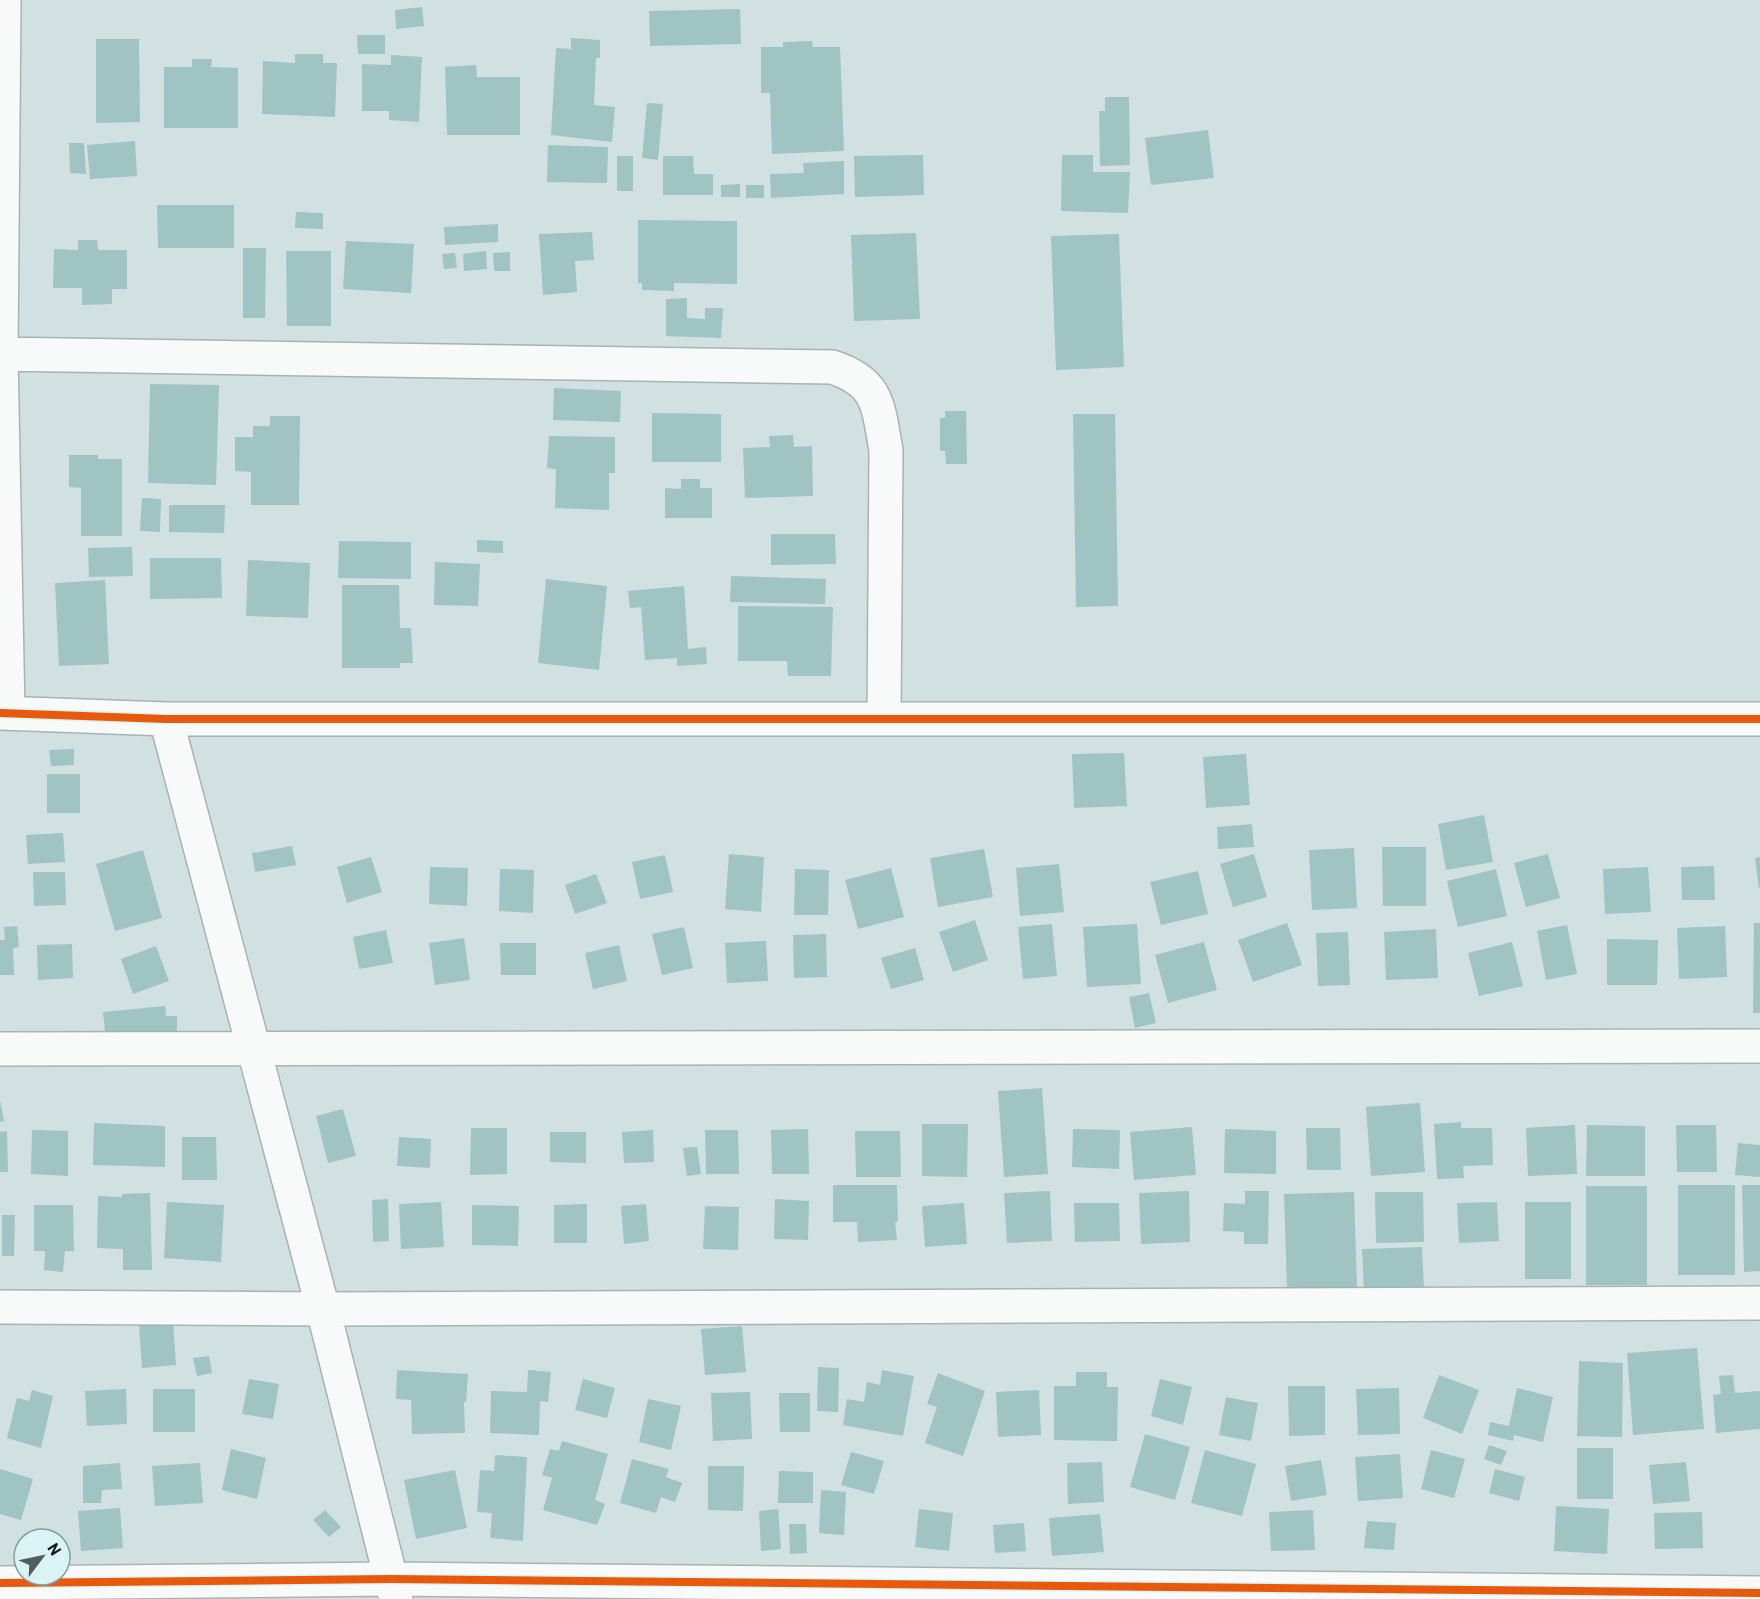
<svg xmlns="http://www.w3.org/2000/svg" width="1760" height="1599" font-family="Barlow,sans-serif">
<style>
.building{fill:#a0c3c4}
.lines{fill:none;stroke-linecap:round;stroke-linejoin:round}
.minor-casing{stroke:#a7b3b3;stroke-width:36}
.minor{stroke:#f8fafa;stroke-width:33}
.cycleway-casing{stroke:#d8f4f5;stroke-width:11}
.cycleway{stroke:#e8590c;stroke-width:8}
</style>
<rect width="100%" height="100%" fill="#d1e1e1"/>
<path class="building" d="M422 7 424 26 396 29 395 10Z
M740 9 741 44 650 46 649 11Z
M357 35H385V54H358Z
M571 38 600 40V58H596L594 105 615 107 612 142 551 135 556 48 571 49Z
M96 39H139L140 122 96 123Z
M812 41 813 47H840L844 151 772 154 770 93H761V47H783V42Z
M295 54H323V63H337L335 117 262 114 263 61 295 63Z
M391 55 422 57 419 122 389 120V111H362V64L391 65Z
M192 59H212L211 67 238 68V128H164V67H192Z
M476 65 477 77H520V135H447L445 67Z
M1105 97H1129L1130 165 1100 166 1099 111H1105Z
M647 103 663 104 658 160 642 158Z
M1208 130 1214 178 1151 185 1145 138Z
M135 141 137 176 90 179 87 145Z
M69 143H84L86 174 70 173Z
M548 145 608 147 607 183 547 182Z
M923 155 924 195 855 197 854 156Z
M1062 155H1093V172H1130L1128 213 1061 211Z
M617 156H633V191H617Z
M663 156H693L694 174H713V195H663Z
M844 161V194L771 198 770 174 804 173 803 163Z
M740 184V197H721V185Z
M746 185H764V198H746Z
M157 205H234V248H158Z
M296 212 323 213V229L295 228Z
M638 220 737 221V284L674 283V291L642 290V283H638Z
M498 224V242L445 245 444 227Z
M592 232 594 260 575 261 577 292 543 295 539 234Z
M916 233 920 319 854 321 851 235Z
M1119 234 1124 367 1056 370 1051 236Z
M78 240H97L98 250H127V289H112V304L82 305V288H53L54 249 78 250Z
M346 241 414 244 411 293 343 289Z
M243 248H266L265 318H243Z
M286 251H331V326H287Z
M486 251 487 269 464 271 463 254Z
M510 252V271H494L493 253Z
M455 253 457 268 444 269 442 254Z
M687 298V318L705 319V308H723L721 338 666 336V299Z
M150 384 219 385 216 485 148 483Z
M554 388 621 391 620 422 553 420Z
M945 411H966L967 464H946L945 451H940V418H945Z
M652 413 721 414V462H652Z
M1073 414H1115L1118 606 1076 607Z
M270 416H300L299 505H251V472L235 471V437H253V426H270Z
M793 435 794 447 812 446 813 496 745 498 743 448 770 447 769 436Z
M549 436 615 437V473H609V510L555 508 556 469 547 468Z
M69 455H98V459H122V536H81V488L69 487Z
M681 479H700V488H712V518H665V488L681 489Z
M142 498 161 499 160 532 140 531Z
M169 505H225L224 533 169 532Z
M771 534H835L836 564 771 565Z
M477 540 503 541V553L477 552Z
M339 541 411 542V579L338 578Z
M132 547 133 576 89 577 88 548Z
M150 558H221L222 598 150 599Z
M248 560 310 563 308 618 246 616Z
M435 562 480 564 478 606 434 605Z
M731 576 826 579 825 604 730 602Z
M546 579 607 586 599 670 538 663Z
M105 580 109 664 59 666 55 583Z
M342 585H399L400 628H411L413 663H400V668H342Z
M684 586 688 649 706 647 707 664 677 666V658L645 660 641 607 630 608 628 591Z
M738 606 833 607 831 676H788L787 661H738Z
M74 749V765L51 766 49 750Z
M1124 753 1127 806 1074 808 1072 754Z
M1246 754 1250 805 1206 808 1203 757Z
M47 774H80V813H47Z
M1484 815 1493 862 1446 870 1438 824Z
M1252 824 1254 847 1218 849 1217 827Z
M63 833 65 862 28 864 26 835Z
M292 846 296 865 255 872 252 853Z
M1382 847H1426V906H1383Z
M1354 848 1357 908 1312 910 1309 850Z
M984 849 993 897 938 907 930 858Z
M143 850 162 918 115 931 96 864Z
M729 854 764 857 761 912 725 909Z
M1254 854 1267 897 1233 907 1220 864Z
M1548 854 1560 898 1526 907 1514 863Z
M665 855 673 892 640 899 632 862Z
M371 857 382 892 347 903 337 867Z
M1760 857V888H1759L1755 858Z
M1059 864 1064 912 1020 916 1016 868Z
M1714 866 1715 900H1682L1681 867Z
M430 867 468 868 467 906 429 904Z
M1648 867 1651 912 1605 914 1603 869Z
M891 868 904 917 858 929 845 880Z
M500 869 534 870 533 913 499 911Z
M795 869 829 870 828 915H794Z
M1496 869 1507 916 1458 927 1447 881Z
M1198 871 1208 914 1161 925 1150 882Z
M33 872H65L66 905 34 906Z
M596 874 607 903 575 914 565 885Z
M975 920 988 960 953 972 939 932Z
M1287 923 1302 965 1253 982 1238 940Z
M1754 923H1760V1013H1753Z
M1052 924 1057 976 1023 979 1018 927Z
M1137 924 1141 984 1087 987 1083 927Z
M1567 925 1577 974 1546 980 1537 931Z
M17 926 19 947 13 948 14 975H0V940H5L4 927Z
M1725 926 1727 977 1679 979 1677 928Z
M684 927 693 968 662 975 652 934Z
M1436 929 1438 978 1386 980 1384 932Z
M386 930 393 963 359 969 353 937Z
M1348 932 1350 985 1318 986 1316 933Z
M826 934 827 977 794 978 793 935Z
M464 938 470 980 435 985 429 943Z
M1607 939 1658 940 1657 985H1607Z
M766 941 768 981 727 983 725 943Z
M1204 942 1217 990 1168 1003 1155 955Z
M1512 942 1523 986 1479 996 1468 953Z
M500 943H536V975H501Z
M72 944 73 978 38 980 37 945Z
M619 945 627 981 593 989 585 953Z
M156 946 169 981 133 994 121 959Z
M915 948 924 980 891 989 881 958Z
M1149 993 1156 1023 1135 1028 1129 997Z
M165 1006 166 1016H177V1033L106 1041 103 1012Z
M1042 1088 1048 1174 1004 1177 998 1091Z
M0 1100 4 1121 0 1122Z
M1420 1103 1425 1172 1371 1176 1366 1107Z
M343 1109 356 1156 328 1163 316 1116Z
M1461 1122V1128H1492L1493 1165 1463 1166 1464 1178 1437 1179 1434 1124Z
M94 1123 165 1126V1167L93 1165Z
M922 1124H968L967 1177 922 1176Z
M1575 1125 1577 1174 1528 1176 1526 1128Z
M1587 1125 1645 1126V1176H1586Z
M1676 1125H1716L1717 1172H1677Z
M1192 1127 1196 1175 1134 1180 1130 1132Z
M471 1128H507V1174L470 1175Z
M1306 1128H1340L1341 1170H1307Z
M808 1129 809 1174H772L771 1130Z
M1073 1129 1120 1130 1119 1169 1072 1167Z
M1225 1129 1276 1131V1174L1224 1173Z
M32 1130 68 1131V1176L31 1174Z
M653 1130 654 1162 624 1163 622 1132Z
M705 1130H738L739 1174H706Z
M7 1131 8 1172H0V1132Z
M855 1131H900L901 1177H856Z
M550 1132H586V1163L550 1162Z
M182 1137H216L217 1180H182Z
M399 1137 431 1139 430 1168 397 1166Z
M1738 1143 1760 1145V1177L1735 1175Z
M697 1147 701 1174 687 1176 683 1148Z
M833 1185H897L898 1221 895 1222 897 1240 858 1242 857 1222H833Z
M1678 1185H1735V1275H1678Z
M1742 1185H1760V1271L1744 1272Z
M1586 1186H1647V1285H1586Z
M1050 1191 1052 1241 1007 1243 1004 1193Z
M1189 1191 1190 1242 1141 1244 1139 1193Z
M1245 1191H1269L1268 1244H1244V1232L1223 1231 1224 1203 1245 1204Z
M1354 1192 1357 1287 1287 1288 1284 1194Z
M1375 1192H1423L1424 1242 1376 1243Z
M150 1193 152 1270H123V1249L97 1248 98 1196 122 1197V1194Z
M388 1199 389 1241 373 1242 372 1200Z
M775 1199 809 1201 808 1240 774 1239Z
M167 1202 224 1205 221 1262 164 1258Z
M441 1202 444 1247 401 1249 399 1204Z
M1497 1202 1499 1241 1459 1243 1457 1203Z
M1525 1202H1571V1279H1525Z
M964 1203 967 1244 925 1247 922 1206Z
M1074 1203H1119L1120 1241 1075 1242Z
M587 1204V1243H554V1205Z
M646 1204 649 1241 624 1244 621 1206Z
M34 1205H73L74 1251H65L63 1272 44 1270 45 1251H34Z
M472 1205 519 1206 518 1246 472 1245Z
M705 1206 739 1207 738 1250 703 1249Z
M2 1215H15L14 1256H2Z
M1422 1247 1424 1289 1364 1291 1362 1249Z
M173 1323 176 1365 142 1368 139 1325Z
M742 1326 746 1372 705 1375 701 1329Z
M1697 1348 1704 1429 1633 1435 1627 1353Z
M209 1356 212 1373 197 1376 193 1358Z
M1579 1361 1623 1363 1622 1437 1577 1436Z
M818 1367 839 1368 838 1412 817 1411Z
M397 1370 468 1374 466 1402H464L465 1433 412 1434 411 1400 396 1399Z
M528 1370 551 1372 548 1402 540 1401 539 1435 490 1433 491 1391 527 1392Z
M882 1370 914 1376 903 1436 843 1425 847 1399 864 1402 867 1382 880 1385Z
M1076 1372H1107V1387H1118L1117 1441 1054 1440V1386H1076Z
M938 1373 985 1391 963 1456 925 1443 937 1407 927 1404Z
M1439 1375 1479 1390 1462 1434 1423 1418Z
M1733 1375 1735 1393 1760 1391V1429L1716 1433 1713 1395 1721 1394 1719 1376Z
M249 1379 279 1384 273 1419 242 1414Z
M583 1379 615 1388 607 1418 575 1410Z
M1160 1379 1192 1387 1183 1425 1151 1416Z
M1288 1386H1325V1435L1289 1436Z
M1399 1388 1400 1434 1358 1435 1356 1389Z
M1517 1388 1553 1397 1543 1442 1514 1435 1513 1441 1488 1435 1490 1422 1509 1426Z
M126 1389 127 1424 87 1426 85 1391Z
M153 1389H195V1432H153Z
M32 1390 53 1396 41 1448 7 1438 17 1398 29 1401Z
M1039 1390 1041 1435 998 1437 996 1392Z
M750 1392 752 1439 713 1441 711 1393Z
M779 1393H810V1432H780Z
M1226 1397 1258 1403 1251 1441 1219 1435Z
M648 1399 681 1406 671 1450 639 1442Z
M1145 1434 1190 1447 1175 1500 1130 1487Z
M562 1441 608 1454 595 1500 605 1504 597 1525 543 1510 552 1478 542 1475 550 1449 559 1451Z
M1489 1445 1507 1451 1501 1465 1484 1459Z
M1577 1448H1613V1499H1577Z
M231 1449 266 1458 257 1499 222 1490Z
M1205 1450 1256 1464 1242 1516 1191 1503Z
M1431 1450 1465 1459 1454 1498 1421 1489Z
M851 1452 884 1461 874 1494 841 1485Z
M1400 1454 1403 1498 1358 1501 1355 1457Z
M495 1455 527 1457 523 1541 490 1538 492 1513 477 1512 480 1470 494 1471Z
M632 1459 669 1469 666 1477 682 1483 675 1502 661 1497 656 1513 620 1503Z
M1321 1460 1327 1495 1291 1501 1285 1466Z
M1102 1462 1104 1502 1068 1504 1067 1463Z
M1686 1462 1690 1501 1653 1504 1649 1465Z
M120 1463 122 1489 102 1490 101 1503H83V1466Z
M200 1463 203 1503 155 1506 152 1466Z
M708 1466H744L743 1511 708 1510Z
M0 1469 33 1479 21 1520 0 1514Z
M1495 1469 1525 1477 1519 1501 1489 1493Z
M455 1470 467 1528 416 1539 404 1480Z
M779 1471 813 1472V1503H778Z
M821 1490 846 1492 844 1535 819 1533Z
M1556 1506 1609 1509 1607 1554 1554 1551Z
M120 1508 123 1548 81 1551 78 1511Z
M778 1509 781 1549 761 1551 759 1511Z
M919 1509 953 1513 949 1551 915 1547Z
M325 1510 341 1527 329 1537 313 1520Z
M1313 1510 1315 1550 1271 1551 1269 1512Z
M1702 1512 1703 1548 1655 1549 1654 1513Z
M1100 1514 1104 1552 1052 1556 1049 1518Z
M1367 1521 1396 1523 1394 1550 1364 1548Z
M1024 1523 1026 1551 995 1553 993 1525Z
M789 1524H806L807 1553 790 1554Z"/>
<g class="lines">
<g class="minor-casing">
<path id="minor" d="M4 0 1 354 8 713
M0 354 832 367C879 382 878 406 886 450L884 719
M0 713 166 719H1760
M166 719 323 1309 396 1599
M0 1049 1760 1046
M0 1307 323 1309 1760 1303
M0 1583 391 1579 1760 1593"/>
</g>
<use href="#minor" class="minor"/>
<g class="cycleway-casing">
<path id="cycleway" d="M0 713 166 719H1760
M0 1583 391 1579 1760 1593"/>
</g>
<use href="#cycleway" class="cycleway"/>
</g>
<g transform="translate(42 1557) rotate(58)"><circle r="28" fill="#d8f4f5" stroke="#879c9c" stroke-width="1.5"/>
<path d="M0-4.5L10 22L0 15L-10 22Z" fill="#525e5e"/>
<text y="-9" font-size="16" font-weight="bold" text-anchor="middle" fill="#0d1717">N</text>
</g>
</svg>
